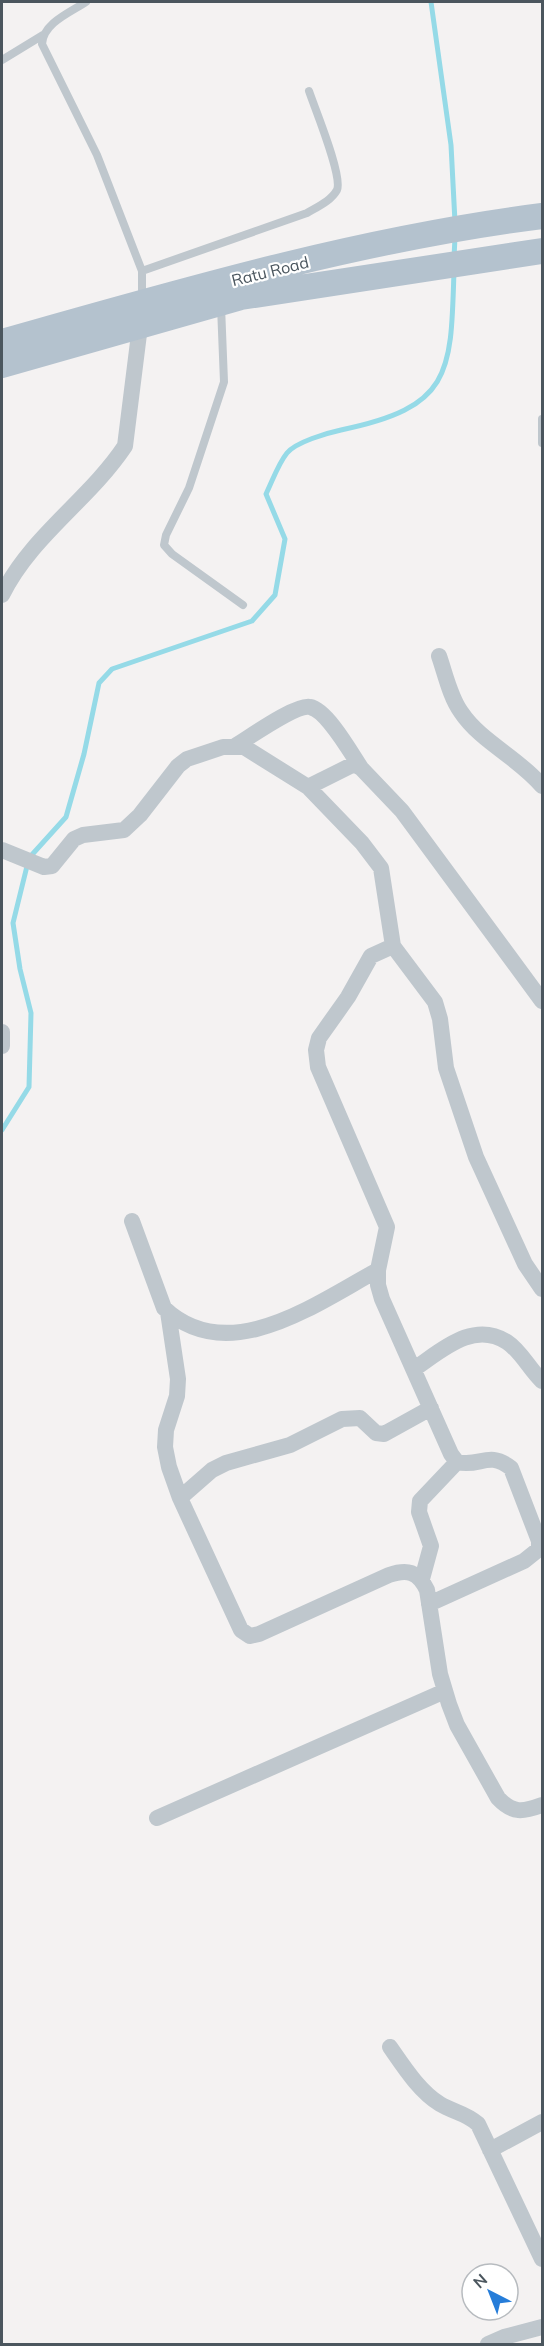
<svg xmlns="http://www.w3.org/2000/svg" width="544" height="2346" font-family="Mulish,sans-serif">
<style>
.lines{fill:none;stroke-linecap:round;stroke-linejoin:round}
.stream{stroke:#95dae7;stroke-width:5}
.lane{stroke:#bfc7cd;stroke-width:8}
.street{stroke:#bfc7cd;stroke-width:16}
.primary{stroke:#b4c2ce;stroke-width:26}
.labels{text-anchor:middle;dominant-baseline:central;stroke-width:4.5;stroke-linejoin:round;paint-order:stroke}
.street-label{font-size:16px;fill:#4b565e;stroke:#fff}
</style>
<rect width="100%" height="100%" fill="#f4f2f2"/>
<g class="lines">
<path class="stream" d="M431 2 451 145 455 222
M454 258 455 237
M2 1130 29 1087 31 1013 20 969 13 923 29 858 66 817 84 754 99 683 112 669 252 621 275 595 285 539 266 494C272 482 278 464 287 453 296 442 327 433 341 430 452 407 451 374 454 270"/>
<path class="lane" d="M86 2C71 12 43 23 42 44L97 155 142 271V299
M2 60 43 35
M142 271 307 213C317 207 331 201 337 190 343 176 315 109 309 91
M221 306 224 382 189 488 166 535 164 545 172 554 243 605
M542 419V443"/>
<path class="street" d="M2 595C31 536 89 500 125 446L141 318
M439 656C445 673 450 697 461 712 481 742 519 758 542 786
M235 746C250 737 296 704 310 707 327 710 351 753 361 768
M308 787 362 843 381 868 393 946 435 1002 440 1019 446 1068 476 1157 525 1264 542 1289
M2 850 44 867 52 866 74 839 83 835 124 830 140 815 178 766 187 759 223 747H244L308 787 354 764 361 768 402 811 542 1001
M393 946 371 956 348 997 319 1038 316 1050 318 1067 387 1227 378 1270V1285L382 1299 451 1454 457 1462C480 1468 488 1450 511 1468L539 1541V1549L524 1561 429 1604
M2 1032V1046
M132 1221 164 1308C228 1369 317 1303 378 1270
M168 1312 178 1379 177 1396 166 1430 165 1447 169 1467 180 1498 241 1630 250 1636 259 1634 389 1575C407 1569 418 1571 427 1590L440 1674 449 1704 457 1725 498 1798C513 1814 523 1812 542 1805
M414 1369C441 1351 473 1320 507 1342 521 1351 530 1370 542 1381
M180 1498 212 1470 226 1463 290 1445 342 1419 360 1418 376 1433 384 1434 431 1408
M422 1579 431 1546 419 1512 420 1501 457 1462
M157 1818 445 1691
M390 2047C404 2067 419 2091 440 2104 453 2112 466 2113 478 2124L542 2259
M490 2150 542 2122
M488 2344 504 2337 542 2327"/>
<path class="primary" d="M2 342C179 292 359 239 542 216
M2 365 241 297 542 251"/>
</g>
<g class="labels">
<g class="street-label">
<text transform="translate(270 271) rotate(-14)">Ratu Road</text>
</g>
</g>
<rect width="544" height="2346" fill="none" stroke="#4b565e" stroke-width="6"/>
<g transform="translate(490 2292) rotate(318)"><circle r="28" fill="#ffffff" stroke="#b7bbbf" stroke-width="1.5"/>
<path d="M0-4.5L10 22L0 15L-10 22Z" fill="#267dd9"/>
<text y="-9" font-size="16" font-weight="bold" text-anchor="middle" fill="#4b565e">N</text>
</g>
</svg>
